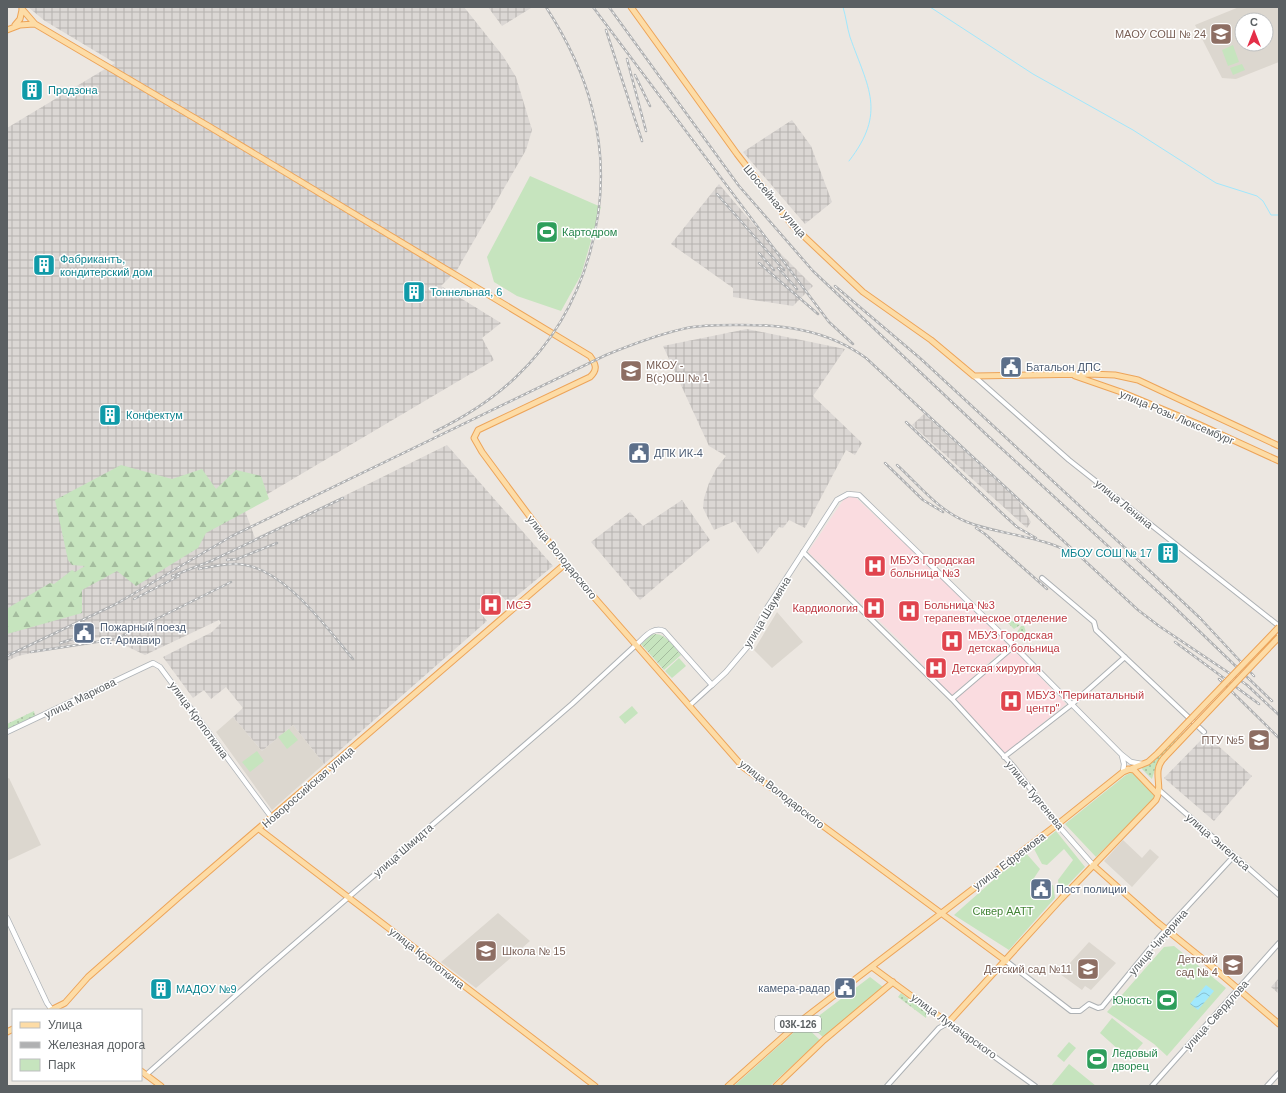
<svg xmlns="http://www.w3.org/2000/svg" width="1286" height="1093" font-family="Arial,sans-serif">
<style>
.industrial{fill:url(#industrial-grid)}
.education{fill:#dcd7cf;fill-rule:evenodd}
.medical{fill:#fadce0}
.grass{fill:url(#grass-dots)}
.forest{fill:url(#forest-firs)}
.park{fill:#c6e4be}
.garden{fill:url(#garden-furrows)}
.water{fill:url(#water-waves)}
.lines{fill:none;stroke-linecap:round;stroke-linejoin:round}
.stream{stroke:#a1e8fd;stroke-width:1}
.tertiary-casing{stroke:#adb1b4;stroke-width:6}
.secondary-casing{stroke:#aeb3b7;stroke-width:6}
.primary-casing{stroke:#eda459;stroke-width:7}
.tertiary{stroke:#fff;stroke-width:4}
.secondary{stroke:#fff;stroke-width:4.5}
.primary{stroke:#fddca6;stroke-width:5}
.rail-casing{stroke:#b0b1b2;stroke-width:2.5}
.rail{stroke:#fff;stroke-width:1;stroke-dasharray:3;stroke-linecap:butt}
.primary-bridge-casing{stroke:#eda459;stroke-width:7;stroke-linecap:butt}
.primary-bridge{stroke:#fddca6;stroke-width:5}
.labels{text-anchor:middle;dominant-baseline:central;stroke-width:3;stroke-linejoin:round;paint-order:stroke}
.shield{fill:#fff;stroke:#8c8f91;stroke-width:1}
.shield-label{font-size:10px;font-weight:bold;fill:#5a5f62}
.education-label{font-size:11px;fill:#785e54;stroke:#fff;text-anchor:end}
.culture-label{font-size:11px;fill:#0d838f;stroke:#fff;text-anchor:start}
.street-label{font-size:11px;fill:#5a5f62;stroke:#fff}
.leisure-label{font-size:11px;fill:#27864d;stroke:#fff;text-anchor:start}
.service-label{font-size:11px;fill:#4e5e75;stroke:#fff;text-anchor:start}
.health-label{font-size:11px;fill:#be3a42;stroke:#fff;text-anchor:start}
.park-label{font-size:11px;fill:#448437;stroke:#fff}
</style>
<defs>
<pattern id="industrial-grid" width="8" height="8" patternUnits="userSpaceOnUse"><rect width="8" height="8" fill="#dbd7d4"/><path d="M0 4h8M4 0v8" fill="none" stroke="#b5b2af"/></pattern>
<pattern id="grass-dots" width="8" height="8" patternUnits="userSpaceOnUse"><rect width="8" height="8" fill="#c6e4be"/><path d="M2 2h.1M6 6h.1" fill="none" stroke="#a4bc9e" stroke-width="1.8" stroke-linecap="round"/></pattern>
<pattern id="forest-firs" width="22" height="20" patternUnits="userSpaceOnUse"><rect width="22" height="20" fill="#c6e4be"/><path d="M5 1l3.5 6h-7zM16 11l3.5 6h-7z" fill="#a4bc9e"/></pattern>
<pattern id="garden-furrows" width="10" height="10" patternUnits="userSpaceOnUse"><rect width="10" height="10" fill="#c6e4be"/><path d="M-1 1l2-2M0 10L10 0M9 11l2-2" fill="none" stroke="#a4bc9e"/></pattern>
<pattern id="water-waves" width="16" height="10" patternUnits="userSpaceOnUse"><rect width="16" height="10" fill="#a1e8fd"/><path d="M0 5q4-4 8 0t8 0" fill="none" stroke="#86bfd0"/></pattern>
</defs>
<rect width="100%" height="100%" fill="#ece7e1"/>
<path class="industrial" d="M28 7H464L503 56 516 77 532 130 526 150 457 270 441 286 501 323 482 338 494 360 244 508 255 538 344 496 447 445 553 566 508 603 498 592 478 610 487 621 324 764 293 725 262 751 233 717 243 708 226 687 211 699 204 690 193 698 163 657 212 632 221 623 219 620 145 655 105 636 18 656 7 661V128L115 63 45 21Z
M488 7H530L531 8 502 26Z
M792 120 811 146 832 202 805 224 743 152Z
M719 184 765 238 813 286 793 306 733 297V288L671 244Z
M747 329 845 349 813 396 862 443 855 455 846 450 805 528 789 520 783 528 779 527 758 554 735 521 714 530 703 508 704 498 709 483 716 469 726 456 709 446 663 346Z
M924 414 1018 500 1031 522 1027 528 912 425Z
M682 500 710 540 640 600 591 542 630 512 643 526Z
M1206 735 1252 776 1214 821 1164 778Z
M1279 978V994L1271 987Z"/>
<path class="education" d="M1239 7H1279V62L1236 79 1222 78 1195 25ZM1242 20H1266V44H1242Z
M777 612 803 642 772 668 754 650Z
M233 717 262 751 293 725 324 764 272 810 216 732Z
M9 778 41 845 7 861V779Z
M1123 840 1142 858 1150 849 1159 857 1132 887 1104 861Z
M498 913 530 941 476 988 441 962Z
M1089 942 1116 963 1091 990 1085 986 1082 990 1060 974Z"/>
<path class="medical" d="M852 494 918 556 1008 645 952 696 897 638 808 552 846 496Z
M1013 649 1066 704 1005 754 956 699Z"/>
<path class="grass" d="M1011 621H1016L1020 625 1014 629 1008 623Z
M1021 626H1024L1026 632 1023 638 1017 632Z
M34 711 35 716 7 730V724Z
M1190 726 1192 727 1157 763 1152 779 1142 769V767L1153 762Z
M901 993 927 1013 926 1018 898 997Z"/>
<path class="forest" d="M121 465 172 479 202 469 216 489 236 470 261 476 269 499 206 533 198 548 136 586 117 571 82 590V613L7 634 8 608 50 583 54 584 72 570 75 572 85 566 72 565 68 560 55 500Z"/>
<path class="park" d="M1233 45 1239 62 1228 66 1222 50Z
M1242 64 1245 70 1233 75 1230 68Z
M530 176 601 207 581 275 561 311 517 296 494 282 487 257Z
M679 658 686 666 672 678 665 671Z
M632 706 638 713 625 724 619 717Z
M289 729 298 740 287 749 278 737Z
M257 751 264 761 250 772 242 762Z
M1133 772 1156 795 1155 798 1096 857 1065 824 1126 775Z
M1056 831 1085 867 1063 890 1059 887 1058 880 1073 860 1064 849 1047 865 1042 864 1034 849Z
M1025 852 1040 869 1034 878 1045 888 1053 885 1055 898 1009 950 954 915Z
M1174 946 1226 988 1167 1056 1154 1044 1107 1012 1164 947Z
M870 977 883 987 824 1038 808 1024Z
M1112 1018 1143 1043 1129 1059 1100 1033Z
M803 1024 820 1040 770 1086 735 1085Z
M1069 1042 1076 1048 1064 1062 1057 1056Z
M1069 1064 1096 1086H1051Z"/>
<path class="garden" d="M656 634C667 635 674 647 681 655L664 670 641 644 651 635Z"/>
<path class="water" d="M1206 985 1214 991 1198 1010 1190 1004Z"/>
<g class="lines">
<path class="stream" d="M843 7C846 17 847 27 850 37 868 88 887 112 849 161
M930 7 1033 74 1133 130 1216 183 1257 196 1263 201 1271 215H1279"/>
<g class="tertiary-casing">
<path id="tertiary" d="M974 376 1069 460 1279 626
M803 552 952 699 1014 767 1057 824
M1042 578 1094 622 1096 630 1204 732
M952 699 1014 646
M690 705 712 685
M1004 757 1071 705 1125 657
M1158 789 1279 895
M1006 961 1071 1011H1080L1089 1004 1098 1008 1102 1007 1161 935 1234 856
M146 1075 262 972 572 704 637 644
M887 1086 939 1028 948 1023 1035 1086
M1152 1086 1279 943
M1267 1086 1279 1073"/>
</g>
<g class="secondary-casing">
<path id="secondary" d="M637 644C645 637 653 626 664 631L712 685 726 672 748 646 767 608 837 500 848 494 859 495 1018 650 1121 754 1131 762 1142 764
M7 732 153 663 160 667 272 818
M1122 756 1124 764 1123 772
M1057 824 1093 865
M7 918 47 1003 52 1010"/>
</g>
<g class="primary-casing">
<path id="primary" d="M631 7 737 154 793 226 863 292 931 340 974 376 1089 374 1115 375 1138 380 1279 446
M22 9 35 24 215 130 590 356C596 364 598 370 590 377L478 430 474 438 482 452 565 564 743 767 1006 961
M15 25 20 19 22 10
M7 30 20 25 34 24
M1075 376 1121 392 1198 424 1279 461
M1128 769 1134 770 1157 794
M259 829 595 1086
M1093 865 1157 922 1209 964 1279 1024
M872 967 948 1023 1061 899 1156 800C1164 786 1151 772 1164 758
M51 1010 65 1003 88 977 180 896 565 564
M7 1032 13 1029
M141 1071 161 1086
M728 1086 802 1020 1063 820 1123 772 1148 762 1158 753
M776 1086 824 1040 893 982"/>
</g>
<use href="#tertiary" class="tertiary"/>
<use href="#secondary" class="secondary"/>
<use href="#primary" class="primary"/>
<g class="rail-casing">
<path id="rail" d="M593 7 829 322 853 344
M609 7 739 186 813 271 989 437 1169 602 1272 701
M606 30 642 141
M627 59 646 131
M635 75 650 106
M717 194 784 270
M759 253 774 270
M759 263 818 314
M778 268 797 289
M835 286 921 359 1150 571 1200 618 1254 676
M906 422 1006 517 1017 527 1036 538
M434 432C463 418 493 399 516 377 587 310 617 202 592 108 583 72 566 38 546 7
M885 463 923 500 943 512
M897 465C918 484 939 511 967 522 1000 535 1045 536 1074 555
M976 528 985 534 1047 589
M227 560 237 559 277 543
M199 569C210 567 222 564 233 564 280 562 325 626 353 659
M172 576 211 561 343 498
M134 599 179 576
M1175 642 1259 704
M60 643 76 638
M31 652 116 639 231 582
M7 656 116 604 232 536 606 355C633 344 659 334 687 328 702 325 717 325 733 325 781 324 826 329 866 358L1138 610 1159 626 1247 685 1279 715
M1219 679 1279 738"/>
</g>
<use href="#rail" class="rail"/>
<g class="primary-bridge-casing">
<path id="primary-bridge" d="M1158 753 1279 627
M1164 758 1279 637"/>
</g>
<use href="#primary-bridge" class="primary-bridge"/>
</g>
<defs>
<g id="school-square" transform="scale(1.15)"><rect x="-9" y="-9" width="18" height="18" rx="4" fill="#8d6e63" stroke="#fff"/><path d="M0-5L7-2L0 1L-7-2ZM-4 1L0 2.5L4 1V4Q0 6-4 4Z" fill="#fff"/></g>
<g id="building-square" transform="scale(1.15)"><rect x="-9" y="-9" width="18" height="18" rx="4" fill="#0f9aa8" stroke="#fff"/><path d="M-4-6H4V6H1V3H-1V6H-4ZM-2.5-4.3h1.7v1.8h-1.7ZM.8-4.3h1.7v1.8H.8ZM-2.5-1h1.7V.8h-1.7ZM.8-1h1.7V.8H.8Z" fill="#fff"/></g>
<g id="stadium-square" transform="scale(1.15)"><rect x="-9" y="-9" width="18" height="18" rx="4" fill="#2e9e5b" stroke="#fff"/><path d="M0-5a6.5 5 0 1 0 0 10a6.5 5 0 1 0 0-10ZM-3.5-1.8h7v3.6h-7Z" fill="#fff"/></g>
<g id="civic-square" transform="scale(1.15)"><rect x="-9" y="-9" width="18" height="18" rx="4" fill="#5c6f8a" stroke="#fff"/><path d="M-.6-6.5H3V-4.5H.6V-3L4-1V1h2V6H-6V1h2V-1L-.6-3ZM-1.2 2.5V6h2.4V2.5Z" fill="#fff"/></g>
<g id="hospital-square" transform="scale(1.15)"><rect x="-9" y="-9" width="18" height="18" rx="4" fill="#e0444e" stroke="#fff"/><path d="M-5-5h3v3.5h4V-5h3V5h-3V1.5h-4V5h-3Z" fill="#fff"/></g>
<g id="university-square" transform="scale(1.15)"><rect x="-9" y="-9" width="18" height="18" rx="4" fill="#8d6e63" stroke="#fff"/><path d="M0-5L7-2L0 1L-7-2ZM-4 1L0 2.5L4 1V4Q0 6-4 4Z" fill="#fff"/></g>
</defs>
<g fill-rule="evenodd">
<use href="#school-square" x="1221" y="34"/>
<use href="#building-square" x="32" y="90"/>
<use href="#stadium-square" x="547" y="232"/>
<use href="#building-square" x="44" y="265"/>
<use href="#building-square" x="414" y="292"/>
<use href="#civic-square" x="1011" y="367"/>
<use href="#school-square" x="631" y="371"/>
<use href="#building-square" x="110" y="415"/>
<use href="#civic-square" x="639" y="453"/>
<use href="#building-square" x="1168" y="553"/>
<use href="#hospital-square" x="875" y="566"/>
<use href="#hospital-square" x="491" y="605"/>
<use href="#hospital-square" x="874" y="608"/>
<use href="#hospital-square" x="909" y="611"/>
<use href="#civic-square" x="84" y="633"/>
<use href="#hospital-square" x="952" y="641"/>
<use href="#hospital-square" x="936" y="668"/>
<use href="#hospital-square" x="1011" y="701"/>
<use href="#university-square" x="1259" y="740"/>
<use href="#civic-square" x="1041" y="889"/>
<use href="#school-square" x="486" y="951"/>
<use href="#school-square" x="1233" y="965"/>
<use href="#school-square" x="1088" y="969"/>
<use href="#civic-square" x="845" y="988"/>
<use href="#building-square" x="161" y="989"/>
<use href="#stadium-square" x="1167" y="1000"/>
<use href="#stadium-square" x="1097" y="1059"/>
</g>
<g class="labels">
<rect class="shield" x="775" y="1016" width="46" height="16" rx="3"/>
<g class="shield-label">
<text x="798" y="1024">03К-126</text>
</g>
<g class="education-label">
<text x="1206" y="34">МАОУ СОШ № 24</text>
<text x="646" y="365" text-anchor="start">МКОУ -<tspan x="646" dy="13">В(с)ОШ № 1</tspan></text>
<text x="1244" y="740">ПТУ №5</text>
<text x="502" y="951" text-anchor="start">Школа № 15</text>
<text x="1218" y="959">Детский<tspan x="1218" dy="13">сад № 4</tspan></text>
<text x="1072" y="969">Детский сад №11</text>
</g>
<g class="culture-label">
<text x="48" y="90">Продзона</text>
<text x="60" y="259">Фабрикантъ,<tspan x="60" dy="13">кондитерский дом</tspan></text>
<text x="430" y="292">Тоннельная, 6</text>
<text x="126" y="415">Конфектум</text>
<text x="1152" y="553" text-anchor="end">МБОУ СОШ № 17</text>
<text x="176" y="989">МАДОУ №9</text>
</g>
<g class="street-label">
<text transform="translate(775 201) rotate(50)">Шоссейная улица</text>
<text transform="translate(1177 417) rotate(23)">улица Розы Люксембург</text>
<text transform="translate(1124 504) rotate(39)">улица Ленина</text>
<text transform="translate(562 557) rotate(51)">улица Володарского</text>
<text transform="translate(767 612) rotate(-59)">улица Шаумяна</text>
<text transform="translate(80 698) rotate(-26)">улица Маркова</text>
<text transform="translate(199 720) rotate(54)">улица Кропоткина</text>
<text transform="translate(308 787) rotate(-41)">Новороссийская улица</text>
<text transform="translate(782 794) rotate(38)">улица Володарского</text>
<text transform="translate(1035 795) rotate(51)">улица Тургенева</text>
<text transform="translate(1218 842) rotate(41)">улица Энгельса</text>
<text transform="translate(403 850) rotate(-41)">улица Шмидта</text>
<text transform="translate(1009 861) rotate(-37)">улица Ефремова</text>
<text transform="translate(1158 942) rotate(-49)">улица Чичерина</text>
<text transform="translate(427 958) rotate(38)">улица Кропоткина</text>
<text transform="translate(1216 1015) rotate(-48)">улица Свердлова</text>
<text transform="translate(954 1026) rotate(36)">улица Луначарского</text>
</g>
<g class="leisure-label">
<text x="562" y="232">Картодром</text>
<text x="1152" y="1000" text-anchor="end">Юность</text>
<text x="1112" y="1053">Ледовый<tspan x="1112" dy="13">дворец</tspan></text>
</g>
<g class="service-label">
<text x="1026" y="367">Батальон ДПС</text>
<text x="654" y="453">ДПК ИК-4</text>
<text x="100" y="627">Пожарный поезд<tspan x="100" dy="13">ст. Армавир</tspan></text>
<text x="1056" y="889">Пост полиции</text>
<text x="830" y="988" text-anchor="end">камера-радар</text>
</g>
<g class="health-label">
<text x="890" y="560">МБУЗ Городская<tspan x="890" dy="13">больница №3</tspan></text>
<text x="506" y="605">МСЭ</text>
<text x="924" y="605">Больница №3<tspan x="924" dy="13">терапевтическое отделение</tspan></text>
<text x="858" y="608" text-anchor="end">Кардиология</text>
<text x="968" y="635">МБУЗ Городская<tspan x="968" dy="13">детская больница</tspan></text>
<text x="952" y="668">Детская хирургия</text>
<text x="1026" y="695">МБУЗ "Перинатальный<tspan x="1026" dy="13">центр"</tspan></text>
</g>
<g class="park-label">
<text x="1003" y="911">Сквер ААТТ</text>
</g>
</g>
<rect width="1286" height="1093" fill="none" stroke="#5a5f62" stroke-width="16"/>
<rect x="12" y="1009" width="130" height="72" fill="#ffffff" stroke="#bdbfc0"/>
<rect x="20" y="1022" width="20" height="6" fill="#fddca6" stroke="#bdbfc0"/>
<text x="48" y="1029" font-size="12" fill="#5a5f62">Улица</text>
<rect x="20" y="1042" width="20" height="6" fill="#b0b1b2" stroke="#bdbfc0"/>
<text x="48" y="1049" font-size="12" fill="#5a5f62">Железная дорога</text>
<rect x="20" y="1059" width="20" height="12" fill="#c6e4be" stroke="#bdbfc0"/>
<text x="48" y="1069" font-size="12" fill="#5a5f62">Парк</text>
<g transform="translate(1254 32)"><circle r="19" fill="#ffffff" stroke="#bdbfc0"/>
<path d="M0-3L7 15L0 10L-7 15Z" fill="#e42f48"/>
<text y="-6" font-size="11" font-weight="bold" text-anchor="middle" fill="#5a5f62">С</text>
</g>
</svg>
